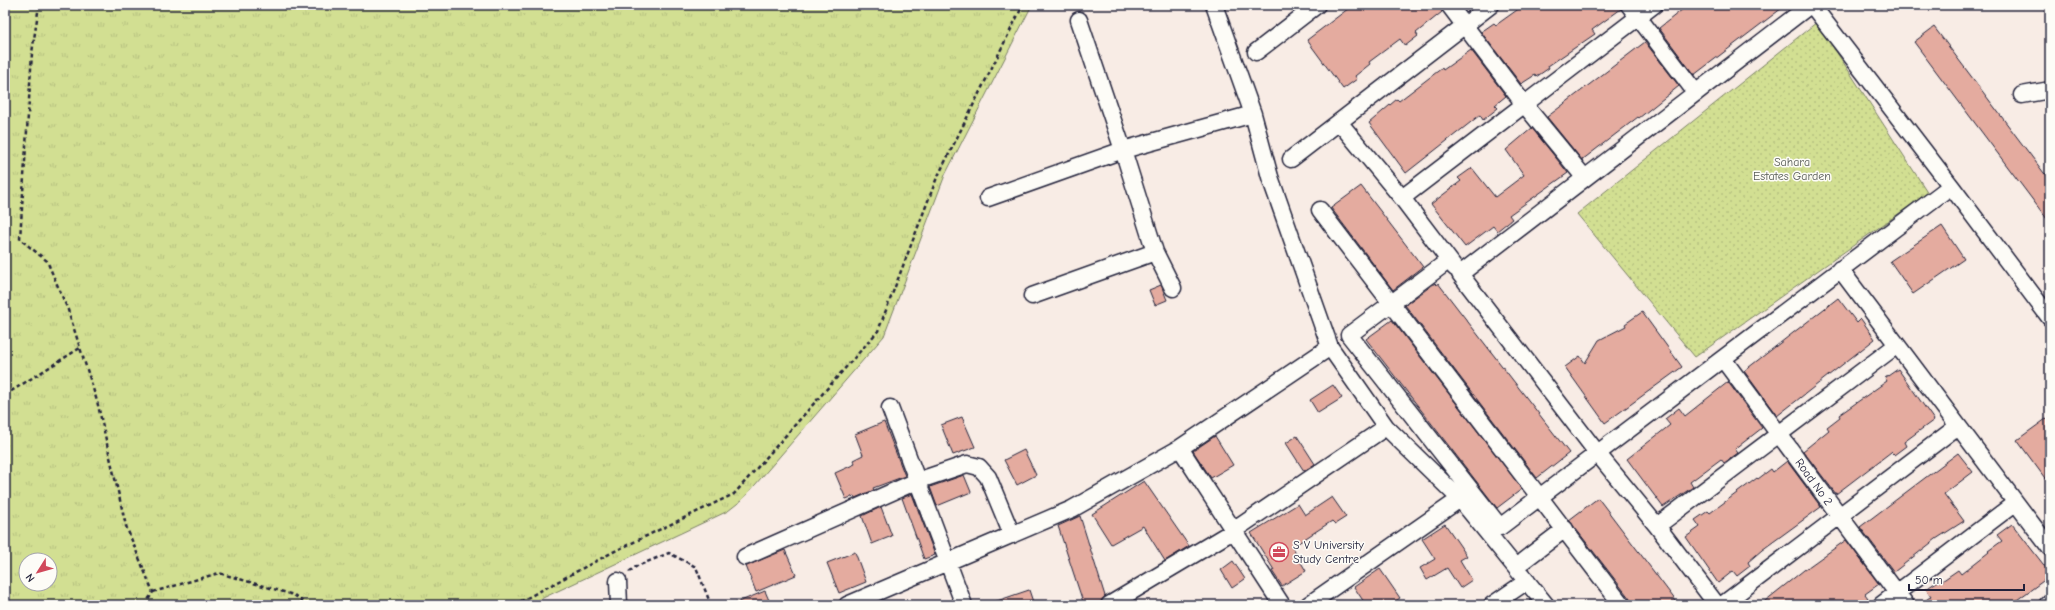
<svg xmlns="http://www.w3.org/2000/svg" width="2055" height="610" font-family="'Comic Neue',sans-serif">
<style>
.grass{fill:url(#grass-tufts);stroke:#7a8066;fill-rule:evenodd}
.park{fill:url(#park-dots);stroke:#7a8066}
.building{fill:#e4ab9f;stroke:#22223b}
.lines{fill:none;stroke-linecap:round;stroke-linejoin:round}
.street-casing{stroke:#22223b;stroke-width:19}
.path{stroke:#22223b;stroke-width:2.5;stroke-dasharray:4 3;stroke-linecap:butt}
.street{stroke:#fdfcf7;stroke-width:16}
.labels{text-anchor:middle;dominant-baseline:central;stroke-width:3;stroke-linejoin:round;paint-order:stroke}
.park-label{font-size:12px;fill:#575b55;stroke:#fdfcf7}
.street-label{font-size:12px;fill:#22223b;stroke:#fdfcf7}
.poi-label{font-size:12px;fill:#22223b;stroke:#fdfcf7;text-anchor:start}
</style>
<defs>
<pattern id="grass-tufts" width="24" height="20" patternUnits="userSpaceOnUse"><rect width="24" height="20" fill="#d2df92"/><path d="M3 7l-1-3M5 7V3M7 7l1-3M15 17l-1-3M17 17v-4M19 17l1-3" fill="none" stroke="#b4bf7f"/></pattern>
<pattern id="park-dots" width="8" height="8" patternUnits="userSpaceOnUse"><rect width="8" height="8" fill="#d2df92"/><path d="M2 2h.1M6 6h.1" fill="none" stroke="#b4bf7f" stroke-width="1.8" stroke-linecap="round"/></pattern>
</defs>
<rect width="100%" height="100%" fill="#f8ece5"/>
<filter id="ink" filterUnits="userSpaceOnUse"><feTurbulence type="fractalNoise" baseFrequency=".025" numOctaves="2"/><feDisplacementMap in="SourceGraphic" scale="8" xChannelSelector="R" yChannelSelector="G"/><feConvolveMatrix kernelMatrix="1 2 1 2 8 2 1 2 1" color-interpolation-filters="sRGB"/></filter>
<g filter="url(#ink)">
<path class="grass" d="M5 5H1032L945 175 884 336 742 500 728 511 528 605H5ZM26 560H50V584H26Z"/>
<path class="park" d="M1817 22 1928 193 1695 357 1577 214Z"/>
<path class="building" d="M1353 5H1440L1442 12 1416 33 1418 36 1405 46 1400 39 1369 62 1370 64 1355 76 1357 79 1343 89 1307 40Z
M1524 5H1620L1621 9 1592 30 1595 34 1548 66 1549 68 1536 77 1535 75 1521 84 1481 32 1494 23 1496 25Z
M1688 5H1786L1694 75 1659 28Z
M1934 27 2050 181V223L1914 42Z
M1645 42 1679 86 1639 118 1638 117 1582 160 1547 117Z
M1471 50 1506 96 1495 105 1498 108 1483 120 1480 115 1406 173 1369 123 1397 99 1399 101 1442 68 1443 70Z
M1532 128 1568 173 1509 215 1512 219 1497 231 1493 226 1465 247 1431 204 1461 181 1458 178 1472 168 1495 197 1524 175 1506 150Z
M1361 186 1423 267 1393 290 1331 208Z
M1942 226 1964 259 1913 294 1890 261Z
M1435 283 1437 285 1438 283 1569 453 1537 478 1405 305Z
M1161 285 1167 300 1155 305 1149 290Z
M1838 298 1857 323 1861 319 1875 339 1777 416 1744 371Z
M1642 312 1682 367 1605 423 1565 367 1580 356 1585 363 1599 340 1626 326 1625 324Z
M1392 320 1522 489 1497 508 1366 339Z
M1898 369 1934 420 1904 442 1906 446 1894 455 1891 452 1836 494 1803 451 1829 430 1827 427 1840 417 1839 415 1887 381 1885 378Z
M1728 382 1762 428 1735 449 1738 453 1724 463 1721 459 1690 482 1693 487 1663 507 1627 459 1670 425 1665 419 1679 408 1685 416Z
M1333 385 1342 398 1318 413 1310 400Z
M2050 416V485L2017 440Z
M962 417 975 447 953 455 941 425Z
M884 422 905 476 873 488 874 490 855 498 854 496 846 499 835 473 855 464 853 460 863 455 855 434Z
M1215 436 1233 465 1211 478 1193 451Z
M1297 436 1315 464 1304 471 1286 443Z
M1024 450 1036 475 1017 485 1004 460Z
M1958 453 1973 472 1944 494 1964 521 1936 539 1894 572 1860 527Z
M1787 461 1821 507 1762 550 1748 562 1750 566 1737 576 1733 571 1718 583 1686 537 1700 527 1695 520 1708 511 1710 513 1757 478 1758 479 1771 469 1773 472Z
M964 475 971 492 937 506 930 487Z
M1144 481 1189 546 1165 561 1143 526 1111 544 1092 514Z
M912 494 935 555 924 559 902 498Z
M1332 497 1346 517 1335 524 1332 521 1292 547 1306 571 1282 586 1272 571 1274 570 1251 533 1298 504 1305 515Z
M1598 498 1679 605H1631L1630 599 1569 520Z
M881 507 892 536 872 544 862 516Z
M1080 516 1105 596 1100 603 1094 605H1084L1058 526Z
M1445 524 1467 556 1460 560 1472 580 1460 588 1447 568 1427 580 1420 568 1435 559 1422 539Z
M2012 524 2050 573V576L2010 605H1920L1931 596 1926 589 1941 579 1942 581 1958 570 1961 574 1989 552 1988 551 2002 541 1997 535Z
M1846 540 1879 584 1865 594 1868 598 1859 605H1760L1804 570Z
M785 550 796 575 756 592 746 566Z
M855 552 866 582 839 593 827 563Z
M1233 561 1245 579 1232 588 1221 570Z
M1380 569 1400 598 1390 605H1366L1354 587Z
M1029 590 1034 605H992L991 603Z
M765 591 771 605H731Z"/>
<g class="lines">
<g class="street-casing">
<path id="street" d="M1214 5 1253 114 1270 177 1330 347 1386 427 1460 499 1546 605
M1449 5 1524 104 1584 177
M1629 5 1696 93
M1079 20 1123 150 1155 252 1173 288
M1256 52 1317 5
M2022 95 2050 90
M1339 122 1402 198
M1291 159 1491 5
M1951 186 2050 318
M988 198 1123 150 1253 114
M1320 210 1622 605
M1448 261 1349 335 1500 527 1951 186 1812 5
M1455 268 1402 198 1654 5
M1840 269 2050 548
M1032 296 1155 252
M1723 359 1906 605
M890 408 964 605
M1180 448 1282 605
M1657 526 1897 345
M745 557 917 481 967 464 979 467 988 477 1012 535
M1523 561 1565 529
M618 581 619 605
M847 605 1072 509 1180 448 1330 347
M1109 605 1233 531 1386 427
M1308 605 1460 499
M1492 605 1527 581
M1717 605 1657 526 1598 454 1460 274 1810 5
M1722 605 1958 426
M1881 605 2015 503
M2047 605 2050 602"/>
</g>
<path class="path" d="M39 5 32 53 20 239 47 261 68 310 97 401 126 526 153 592 145 605
M5 395 80 348
M629 572 637 566 669 553 696 567 711 605
M153 592 219 573 294 595 304 603 315 605
M514 605 613 552 734 494 878 331 936 180 1023 5"/>
<use href="#street" class="street"/>
</g>
</g>
<defs>
<g id="office-ring" transform="scale(1)"><circle r="9.5" fill="#fdfcf7" stroke="#d1495b" stroke-width="1.5"/><path d="M-6-3h4V-5.5h4V-3h4V5H-6ZM-1-4.5V-3h2v-1.5ZM-6 0V1H6V0Z" fill="#d1495b"/></g>
</defs>
<g fill-rule="evenodd">
<use href="#office-ring" x="1279" y="552"/>
</g>
<g class="labels">
<g class="park-label">
<text x="1792" y="162">Sahara<tspan x="1792" dy="14">Estates Garden</tspan></text>
</g>
<g class="street-label">
<text transform="translate(1814 482) rotate(54)">Road No 2</text>
</g>
<g class="poi-label">
<text x="1293" y="545">S V University<tspan x="1293" dy="14">Study Centre</tspan></text>
</g>
</g>
<rect width="2055" height="610" fill="none" stroke="#fdfcf7" stroke-width="20"/>
<rect x="10" y="10" width="2035" height="590" fill="none" stroke="#22223b" stroke-width="1.5" filter="url(#ink)"/>
<g transform="translate(38 572) rotate(233)"><circle r="19" fill="#fdfcf7" stroke="#a5a5ac"/>
<path d="M0-3L7 15L0 10L-7 15Z" fill="#d1495b"/>
<text y="-6" font-size="11" font-weight="bold" text-anchor="middle" fill="#22223b">N</text>
</g>
<path d="M1909 584v6h115v-6" fill="none" stroke="#22223b" stroke-width="2"/>
<text x="1915" y="584" font-size="12" fill="#22223b" stroke="#fdfcf7" stroke-width="3" paint-order="stroke">50 m</text>
</svg>
